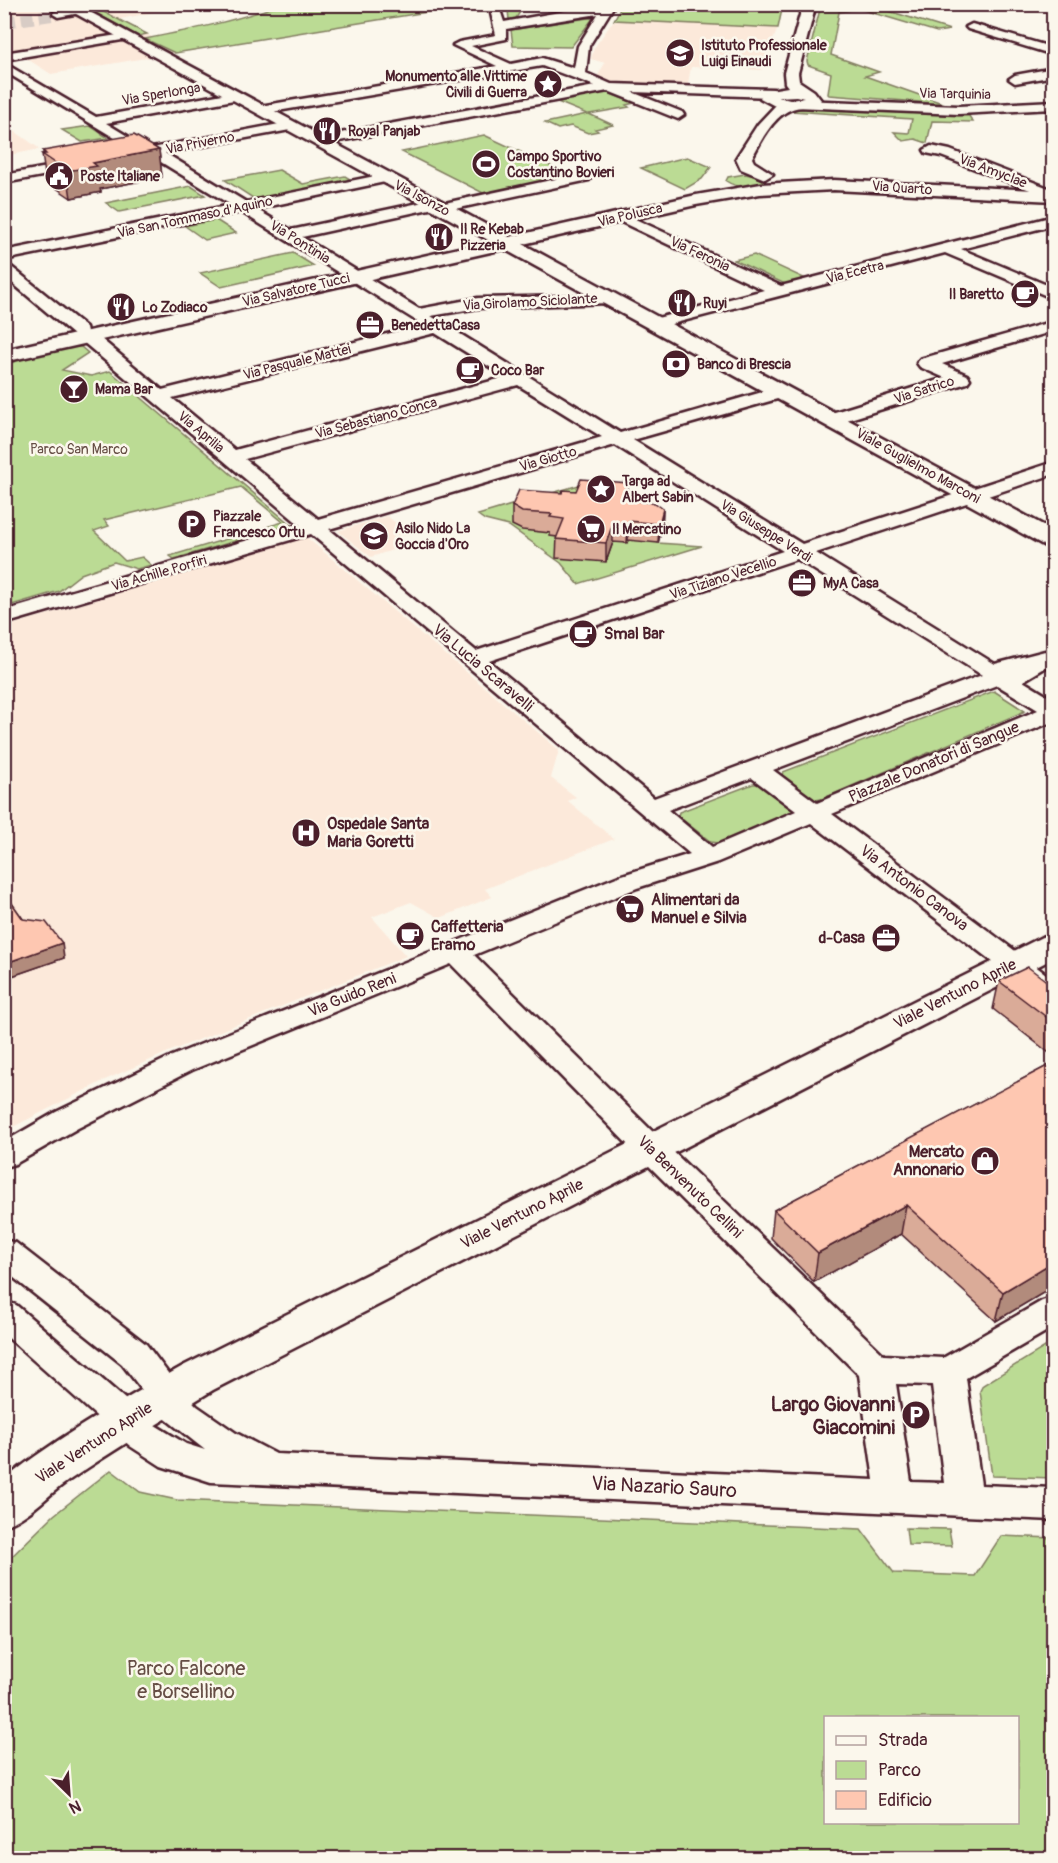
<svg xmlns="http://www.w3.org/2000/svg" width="1058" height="1863" font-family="Pangolin,sans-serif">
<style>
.built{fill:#fce9da}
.green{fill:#bbdb94;stroke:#827d60;stroke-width:1.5;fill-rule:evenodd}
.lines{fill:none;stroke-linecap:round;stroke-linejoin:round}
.street-tunnel{stroke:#d8ccc5;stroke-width:12;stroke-dasharray:12 6;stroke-linecap:butt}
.street-casing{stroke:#4a1f2b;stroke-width:5}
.secondary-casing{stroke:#4a1f2b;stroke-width:5}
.street{fill:#fbf7ec;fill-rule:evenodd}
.secondary{fill:#fbf7ec;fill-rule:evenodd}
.wall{fill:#daab98;stroke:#4a1f2b;stroke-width:1.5}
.shaded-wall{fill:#b28b7c;stroke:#4a1f2b;stroke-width:1.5}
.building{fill:#fec7b1;stroke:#4a1f2b;stroke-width:1.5}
.labels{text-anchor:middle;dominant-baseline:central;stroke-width:5;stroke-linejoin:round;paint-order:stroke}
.far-poi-label{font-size:14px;font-weight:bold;fill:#4a1f2b;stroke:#fbf7ec;text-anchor:start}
.far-street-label{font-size:14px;fill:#4a1f2b;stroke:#fbf7ec}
.far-park-label{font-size:14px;fill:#664e45;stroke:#fbf7ec}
.poi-label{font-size:16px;font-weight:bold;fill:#4a1f2b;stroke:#fbf7ec;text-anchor:start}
.street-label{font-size:16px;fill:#4a1f2b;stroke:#fbf7ec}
.near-poi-label{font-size:20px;font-weight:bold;fill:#4a1f2b;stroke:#fbf7ec;text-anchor:end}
.near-street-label{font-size:20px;fill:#4a1f2b;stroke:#fbf7ec}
.near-park-label{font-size:20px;fill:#664e45;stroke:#fbf7ec}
</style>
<rect width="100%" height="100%" fill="#fbf7ec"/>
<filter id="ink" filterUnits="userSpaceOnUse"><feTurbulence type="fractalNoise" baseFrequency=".0167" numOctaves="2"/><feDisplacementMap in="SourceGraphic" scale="12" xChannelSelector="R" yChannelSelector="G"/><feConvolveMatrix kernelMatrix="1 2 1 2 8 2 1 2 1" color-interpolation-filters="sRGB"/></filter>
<g filter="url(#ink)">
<path class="built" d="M30 4 190 5 120 19 152 37 146 38 175 53 51 74 5 45 4 8Z
M614 20 778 28 761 70 691 67 687 89 619 85 597 77 605 63 591 59 594 48Z
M13 130 40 149 5 156V132Z
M387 516 410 534 395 538 405 546 371 557 338 531Z
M306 537 559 750 551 778 576 797 568 801 614 839 485 889 492 897 440 918 411 902 372 917 406 956 173 1050 107 1079 5 1131V627Z"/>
<path class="green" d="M81 5H90L147 34 138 36Z
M279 5H524L515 20H509L508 10 445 14 439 10 175 53 145 39C191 30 235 21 279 5Z
M622 5V4L783 5 778 28 614 20Z
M823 5H884L876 7 950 30 937 32 860 9 839 12 831 55 879 72 865 76 945 104 829 95 828 94 831 73 808 65 807 61 820 9Z
M594 17 571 47 513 46 511 30Z
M596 93H608L634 103 626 105 629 107 589 114 613 125 595 129 598 131 588 133 571 126 558 129 545 123 587 114 555 101Z
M811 108 969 116 973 122 932 121 927 143 915 139 903 141 894 132 909 133 912 119 791 111 797 109Z
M90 126 108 138 82 142 62 130Z
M484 135 572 176 487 195 402 152Z
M687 157 711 167 702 179 685 189 641 168Z
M279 170 303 184 345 176 353 181 256 200 225 180Z
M745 174 761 177 765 182C754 189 736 188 726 181L728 177Z
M191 186 205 195 119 212 106 203Z
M216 220 236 233 205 240 185 226Z
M293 253 314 266 221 287 200 273Z
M754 255 806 279 785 284 734 260Z
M70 347H81L88 353 62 370 91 376 110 371 291 525 174 559 170 556 283 522 241 487 104 520 109 526 94 531 125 561 142 557 151 565 137 569 114 562 81 574 59 591 5 607V362Z
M599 479 676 530H661L658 543 702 546 578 584 561 563 509 526 485 520 478 515Z
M994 691 1025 711 822 799 815 800 782 775 783 772Z
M753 784H762L795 809 792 813 719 843 711 842 678 816 679 812Z
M1053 1342V1478L992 1476 980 1391 983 1385Z
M111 1470 140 1492 177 1500 861 1529 894 1573 975 1576 1001 1536 1053 1538V1858H5V1563L54 1515ZM826 1718H1018V1822H826Z
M906 1528 949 1529 952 1546 908 1545Z"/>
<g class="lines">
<path class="street-tunnel" d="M4 22 58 14"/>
<g class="street-casing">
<path id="street" d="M604 4H615L589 46 586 73 611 84 773 89 779 93 773 97 632 92 682 112 684 115 678 119 608 91 318 145 311 141 313 138 595 86 542 66 260 114 254 110 260 106 497 66 453 45 459 42 496 35 490 9 491 7H499L504 22ZM598 14 578 46 574 68 542 58 511 64 471 46 506 39V29Z
M76 8 81 11 80 13 58 17 53 14 54 12Z
M972 24 1054 48V55L968 29 966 27Z
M124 34 128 35V39L4 60V53Z
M4 63 96 117 234 92 240 96 234 100 106 123 144 146 152 148 290 122 295 123 296 126 295 129 290 130 165 153 246 202 385 174 392 178 385 182 256 209 291 230 433 200 440 204 584 173 589 174 591 177 589 180 584 181 441 212 434 208 302 237 419 309 478 298 615 295 617 298 615 301 609 303 478 308 431 316 620 433 776 388H788L791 392 788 396 633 440 802 544 1054 462V474L816 553 995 664 1045 651 1054 654 1053 663 1023 681 1054 700V721L832 814 1054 980V1003L1044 1001 811 823 718 862 637 888 474 955 661 1140 884 1355 943 1358 1042 1301 1054 1297V1327L966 1378 981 1485 1054 1488V1520L211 1482 161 1466 130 1446 4 1334V1301L16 1305 155 1425 186 1444 205 1450 162 1416 122 1364 4 1270V1240L16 1243 146 1344 177 1385 197 1406 236 1433 276 1454 874 1480 859 1375 639 1156 451 964 192 1070 78 1128 15 1164 4 1167V1142L56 1112 172 1056 619 876 690 854 311 534 4 624V611L300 525 82 341 81 336 74 335 4 276V264L9 265 86 327 87 332 94 333 162 390 423 325 241 212 4 260V251L231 205 151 156H139L138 152 4 71ZM435 333 506 377 235 450 172 398ZM518 385 602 437 318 519 245 459ZM615 445 783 551 476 651 329 529ZM797 559 982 675 654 798 489 661ZM997 685 1038 710 817 803 773 770ZM752 778 796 811 712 847 668 810ZM896 1384 932 1385 944 1483 911 1482Z
M1054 68V76L1015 83 1009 79 1015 75Z
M800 100 959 106 1054 101V109L959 114 796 107 794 104 796 101Z
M931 146 950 150 1054 190V199L941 156 926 153 924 150Z
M80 161 87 165 85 168 4 183V175Z
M622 213 781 286 1054 216V225L961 249 1054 288V299L945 253 656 328 648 323 650 320 764 290 617 220 615 217 617 214Z
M1054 321V331L942 364 967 375 970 379 967 383 837 423H825L822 419 825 415 945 378 920 367 917 363 920 359Z"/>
</g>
<g class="secondary-casing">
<path id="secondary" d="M58 4H75L509 237 696 195 761 184 834 180 1054 191V201L834 190 760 194 696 205 523 244 1054 531V548L1045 546 504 249 4 362V350L490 241Z
M803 4H816L798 73 799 81 814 91 821 100C813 109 800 105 790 110 773 117 760 142 752 158L754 162 773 174 765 179 741 169 736 158 758 124 775 106 760 98 764 91 788 87 785 83 784 73ZM796 96 804 98 790 100 778 97Z
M1054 934V958L213 1390C164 1420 115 1449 68 1481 46 1496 30 1517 4 1526V1480C60 1435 122 1401 183 1366L1042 937Z"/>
</g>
<use href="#street" class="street"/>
<use href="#secondary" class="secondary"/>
</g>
<path class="wall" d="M131 4H157L137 9Z
M159 150 162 177 100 189 101 192 71 198 46 181 42 154H43V151Z
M628 483 627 497 638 501 663 509 662 528 658 543 628 540 627 543 613 542 606 562 556 558 557 537 550 536V533L522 530 512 525V506L562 493Z
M4 892 23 919 64 958 9 977 4 970Z
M999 981 1053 986V1056L993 1009Z
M1053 1063V1287L996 1321 901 1234 814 1282 771 1238 774 1210Z"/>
<path class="shaded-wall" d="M136 4H157L137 9Z
M159 150 162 177 100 189 101 192 71 198 67 171 93 163Z
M628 483 627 501 623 496Z
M663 509 662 528 658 543 659 524Z
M629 521 628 540 627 543 628 524Z
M613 523V542L606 562V543Z
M62 943 64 958 9 977 6 963Z
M906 1205 901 1234 814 1282 818 1253Z
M1053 1262V1287L996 1321 1003 1292Z"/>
<path class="building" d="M134 135 159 150 93 163 97 166 67 171 42 154H46L43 151Z
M581 479 628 483 623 496 638 498 637 501 655 503 663 509 659 524 629 521 628 524 613 523 606 543 556 539 564 519 550 517 552 514 522 512 512 506 519 490 562 493 563 490 576 491Z
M4 892 23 919 46 922 62 943 6 963 4 960Z
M1028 967 1053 986V1022L999 981Z
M1053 1063V1262L1003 1292 906 1205 818 1253 774 1210Z"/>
</g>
<defs>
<g id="school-disc" transform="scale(1.5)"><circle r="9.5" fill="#4a1f2b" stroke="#fbf7ec"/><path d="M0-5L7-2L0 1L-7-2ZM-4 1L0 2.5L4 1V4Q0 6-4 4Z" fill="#fff"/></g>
<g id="sight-disc" transform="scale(1.5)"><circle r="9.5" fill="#4a1f2b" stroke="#fbf7ec"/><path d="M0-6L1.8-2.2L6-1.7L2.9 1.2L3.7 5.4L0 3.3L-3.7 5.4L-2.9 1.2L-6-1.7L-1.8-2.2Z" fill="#fff"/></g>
<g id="restaurant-disc" transform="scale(1.5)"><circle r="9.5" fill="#4a1f2b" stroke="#fbf7ec"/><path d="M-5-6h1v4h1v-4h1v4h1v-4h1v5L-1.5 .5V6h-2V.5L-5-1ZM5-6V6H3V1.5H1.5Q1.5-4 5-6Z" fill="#fff"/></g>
<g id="stadium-disc" transform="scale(1.5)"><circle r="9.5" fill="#4a1f2b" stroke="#fbf7ec"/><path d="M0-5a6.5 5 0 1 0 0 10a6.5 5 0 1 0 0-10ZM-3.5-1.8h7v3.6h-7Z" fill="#fff"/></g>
<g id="civic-disc" transform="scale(1.5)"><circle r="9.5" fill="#4a1f2b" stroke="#fbf7ec"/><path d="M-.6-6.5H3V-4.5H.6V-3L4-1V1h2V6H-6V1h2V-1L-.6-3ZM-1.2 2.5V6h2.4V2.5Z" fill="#fff"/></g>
<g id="cafe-disc" transform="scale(1.5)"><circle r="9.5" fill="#4a1f2b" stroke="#fbf7ec"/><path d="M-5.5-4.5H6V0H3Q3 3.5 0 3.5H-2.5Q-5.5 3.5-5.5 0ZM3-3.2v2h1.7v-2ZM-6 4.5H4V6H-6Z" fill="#fff"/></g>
<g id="office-disc" transform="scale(1.5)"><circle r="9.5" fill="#4a1f2b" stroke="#fbf7ec"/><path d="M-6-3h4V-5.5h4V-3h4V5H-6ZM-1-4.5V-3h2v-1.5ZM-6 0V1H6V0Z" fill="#fff"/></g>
<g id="bank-disc" transform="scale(1.5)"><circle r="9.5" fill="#4a1f2b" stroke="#fbf7ec"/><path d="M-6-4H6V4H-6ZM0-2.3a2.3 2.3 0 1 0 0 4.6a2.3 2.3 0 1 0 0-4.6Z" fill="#fff"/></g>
<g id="bar-disc" transform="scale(1.5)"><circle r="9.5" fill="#4a1f2b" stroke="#fbf7ec"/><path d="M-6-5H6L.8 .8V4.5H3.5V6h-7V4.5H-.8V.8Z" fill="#fff"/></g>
<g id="parking-disc" transform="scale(1.5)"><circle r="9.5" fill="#4a1f2b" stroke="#fbf7ec"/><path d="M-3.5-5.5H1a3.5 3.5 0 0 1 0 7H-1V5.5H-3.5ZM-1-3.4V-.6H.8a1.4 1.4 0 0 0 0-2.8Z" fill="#fff"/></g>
<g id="supermarket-disc" transform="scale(1.5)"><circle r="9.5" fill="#4a1f2b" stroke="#fbf7ec"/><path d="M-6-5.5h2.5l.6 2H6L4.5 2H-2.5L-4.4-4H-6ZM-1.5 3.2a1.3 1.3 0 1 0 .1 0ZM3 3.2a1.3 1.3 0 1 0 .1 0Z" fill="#fff"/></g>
<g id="hospital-disc" transform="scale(1.5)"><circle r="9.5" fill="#4a1f2b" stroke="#fbf7ec"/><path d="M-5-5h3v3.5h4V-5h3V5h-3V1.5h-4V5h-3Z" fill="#fff"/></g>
<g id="shop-disc" transform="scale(1.5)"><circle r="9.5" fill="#4a1f2b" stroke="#fbf7ec"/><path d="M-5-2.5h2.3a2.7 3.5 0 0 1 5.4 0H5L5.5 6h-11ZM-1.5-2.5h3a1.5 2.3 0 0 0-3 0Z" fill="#fff"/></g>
</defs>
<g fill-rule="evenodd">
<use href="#school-disc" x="680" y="53"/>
<use href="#sight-disc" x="548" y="84"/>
<use href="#restaurant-disc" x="327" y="131"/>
<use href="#stadium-disc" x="486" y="164"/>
<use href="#civic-disc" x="59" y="176"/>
<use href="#restaurant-disc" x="439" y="237"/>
<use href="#cafe-disc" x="1025" y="294"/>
<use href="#restaurant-disc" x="682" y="303"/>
<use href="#restaurant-disc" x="121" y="307"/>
<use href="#office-disc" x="370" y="325"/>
<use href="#bank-disc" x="676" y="364"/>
<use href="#cafe-disc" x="470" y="370"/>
<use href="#bar-disc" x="74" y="389"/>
<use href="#sight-disc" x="601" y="489"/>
<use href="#parking-disc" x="192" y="524"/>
<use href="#supermarket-disc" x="591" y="529"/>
<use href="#school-disc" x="374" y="536"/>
<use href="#office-disc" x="802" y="583"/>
<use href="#cafe-disc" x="583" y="634"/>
<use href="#hospital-disc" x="306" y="833"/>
<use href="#supermarket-disc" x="630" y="909"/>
<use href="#cafe-disc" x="410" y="936"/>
<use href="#office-disc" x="886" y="938"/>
<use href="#shop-disc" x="985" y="1161"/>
<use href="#parking-disc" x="916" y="1415"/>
</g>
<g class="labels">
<g class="far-poi-label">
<text x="701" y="45">Istituto Professionale<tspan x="701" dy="16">Luigi Einaudi</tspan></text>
<text x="527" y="76" text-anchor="end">Monumento alle Vittime<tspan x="527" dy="16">Civili di Guerra</tspan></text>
<text x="348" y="131">Royal Panjab</text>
<text x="507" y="156">Campo Sportivo<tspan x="507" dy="16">Costantino Bovieri</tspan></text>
<text x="80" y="176">Poste Italiane</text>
<text x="460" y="229">Il Re Kebab<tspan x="460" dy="16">Pizzeria</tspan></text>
<text x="1004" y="294" text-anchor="end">Il Baretto</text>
<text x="703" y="303">Ruyi</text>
<text x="142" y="307">Lo Zodiaco</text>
<text x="391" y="325">BenedettaCasa</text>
<text x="697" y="364">Banco di Brescia</text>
<text x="491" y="370">Coco Bar</text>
<text x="95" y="389">Mama Bar</text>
<text x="622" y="481">Targa ad<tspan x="622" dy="16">Albert Sabin</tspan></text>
<text x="213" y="516">Piazzale<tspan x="213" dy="16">Francesco Ortu</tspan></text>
<text x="395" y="528">Asilo Nido La<tspan x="395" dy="16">Goccia d'Oro</tspan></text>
<text x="612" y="529">Il Mercatino</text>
<text x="823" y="583">MyA Casa</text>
</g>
<g class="far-street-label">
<text transform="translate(161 94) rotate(-10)">Via Sperlonga</text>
<text transform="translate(955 94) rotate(1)">Via Tarquinia</text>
<text transform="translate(200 143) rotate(-11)">Via Priverno</text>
<text transform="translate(993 171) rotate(21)">Via Amyclae</text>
<text transform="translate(902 188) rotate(4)">Via Quarto</text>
<text transform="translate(422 198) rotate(28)">Via Isonzo</text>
<text transform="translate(630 215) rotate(-13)">Via Polusca</text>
<text transform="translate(195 217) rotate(-12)">Via San Tommaso d'Aquino</text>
<text transform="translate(300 242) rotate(32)">Via Pontinia</text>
<text transform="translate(700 254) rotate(25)">Via Feronia</text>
<text transform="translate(855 272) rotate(-14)">Via Ecetra</text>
<text transform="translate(296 290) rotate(-13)">Via Salvatore Tucci</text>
<text transform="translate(530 302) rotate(-3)">Via Girolamo Siciolante</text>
<text transform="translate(297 362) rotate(-14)">Via Pasquale Mattei</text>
<text transform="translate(924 390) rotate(-18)">Via Satrico</text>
<text transform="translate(376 418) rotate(-15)">Via Sebastiano Conca</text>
<text transform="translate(201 432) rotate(40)">Via Aprilia</text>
<text transform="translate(548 459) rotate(-16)">Via Giotto</text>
<text transform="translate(918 466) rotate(29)">Viale Guglielmo Marconi</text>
<text transform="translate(766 531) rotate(32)">Via Giuseppe Verdi</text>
<text transform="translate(159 573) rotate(-16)">Via Achille Porfiri</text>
<text transform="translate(723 578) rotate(-18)">Via Tiziano Vecellio</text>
</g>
<g class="far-park-label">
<text x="79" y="449">Parco San Marco</text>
</g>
<g class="poi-label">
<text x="604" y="634">Smal Bar</text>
<text x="327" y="824">Ospedale Santa<tspan x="327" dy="18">Maria Goretti</tspan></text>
<text x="651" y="900">Alimentari da<tspan x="651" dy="18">Manuel e Silvia</tspan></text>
<text x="431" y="927">Caffetteria<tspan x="431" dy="18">Eramo</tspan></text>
<text x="865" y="938" text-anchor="end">d-Casa</text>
<text x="964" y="1152" text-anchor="end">Mercato<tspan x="964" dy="18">Annonario</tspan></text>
</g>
<g class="street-label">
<text transform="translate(483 668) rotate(40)">Via Lucia Scaravelli</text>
<text transform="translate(934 762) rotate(-23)">Piazzale Donatori di Sangue</text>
<text transform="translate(914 888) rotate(37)">Via Antonio Canova</text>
<text transform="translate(955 994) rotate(-27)">Viale Ventuno Aprile</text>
<text transform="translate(352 995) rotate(-22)">Via Guido Reni</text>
<text transform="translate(690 1187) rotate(44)">Via Benvenuto Cellini</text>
<text transform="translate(522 1214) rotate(-27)">Viale Ventuno Aprile</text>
<text transform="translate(94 1443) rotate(-33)">Viale Ventuno Aprile</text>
</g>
<g class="near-poi-label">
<text x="895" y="1404">Largo Giovanni<tspan x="895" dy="23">Giacomini</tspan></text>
</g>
<g class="near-street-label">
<text transform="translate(664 1487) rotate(3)">Via Nazario Sauro</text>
</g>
<g class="near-park-label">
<text x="186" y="1668">Parco Falcone<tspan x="186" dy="23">e Borsellino</tspan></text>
</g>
</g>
<rect width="1058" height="1863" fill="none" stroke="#fbf7ec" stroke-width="24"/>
<rect x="12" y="12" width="1034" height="1839" fill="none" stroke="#4a1f2b" stroke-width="2" filter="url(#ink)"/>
<rect x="824" y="1716" width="195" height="108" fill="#fbf7ec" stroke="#b4a19f" stroke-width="1.5"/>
<rect x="836" y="1736" width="30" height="9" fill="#fbf7ec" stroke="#b4a19f" stroke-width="1.5"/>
<text x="878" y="1746" font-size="18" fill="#4a1f2b">Strada</text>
<rect x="836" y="1761" width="30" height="18" fill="#bbdb94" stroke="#b4a19f" stroke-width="1.5"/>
<text x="878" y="1776" font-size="18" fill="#4a1f2b">Parco</text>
<rect x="836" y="1791" width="30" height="18" fill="#fec7b1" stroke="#b4a19f" stroke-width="1.5"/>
<text x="878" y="1806" font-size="18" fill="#4a1f2b">Edificio</text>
<g transform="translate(69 1794) rotate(155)" stroke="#fbf7ec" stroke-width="4.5" paint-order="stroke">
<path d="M0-4.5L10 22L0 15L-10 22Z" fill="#4a1f2b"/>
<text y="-9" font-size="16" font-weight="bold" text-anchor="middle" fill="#4a1f2b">N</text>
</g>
</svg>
